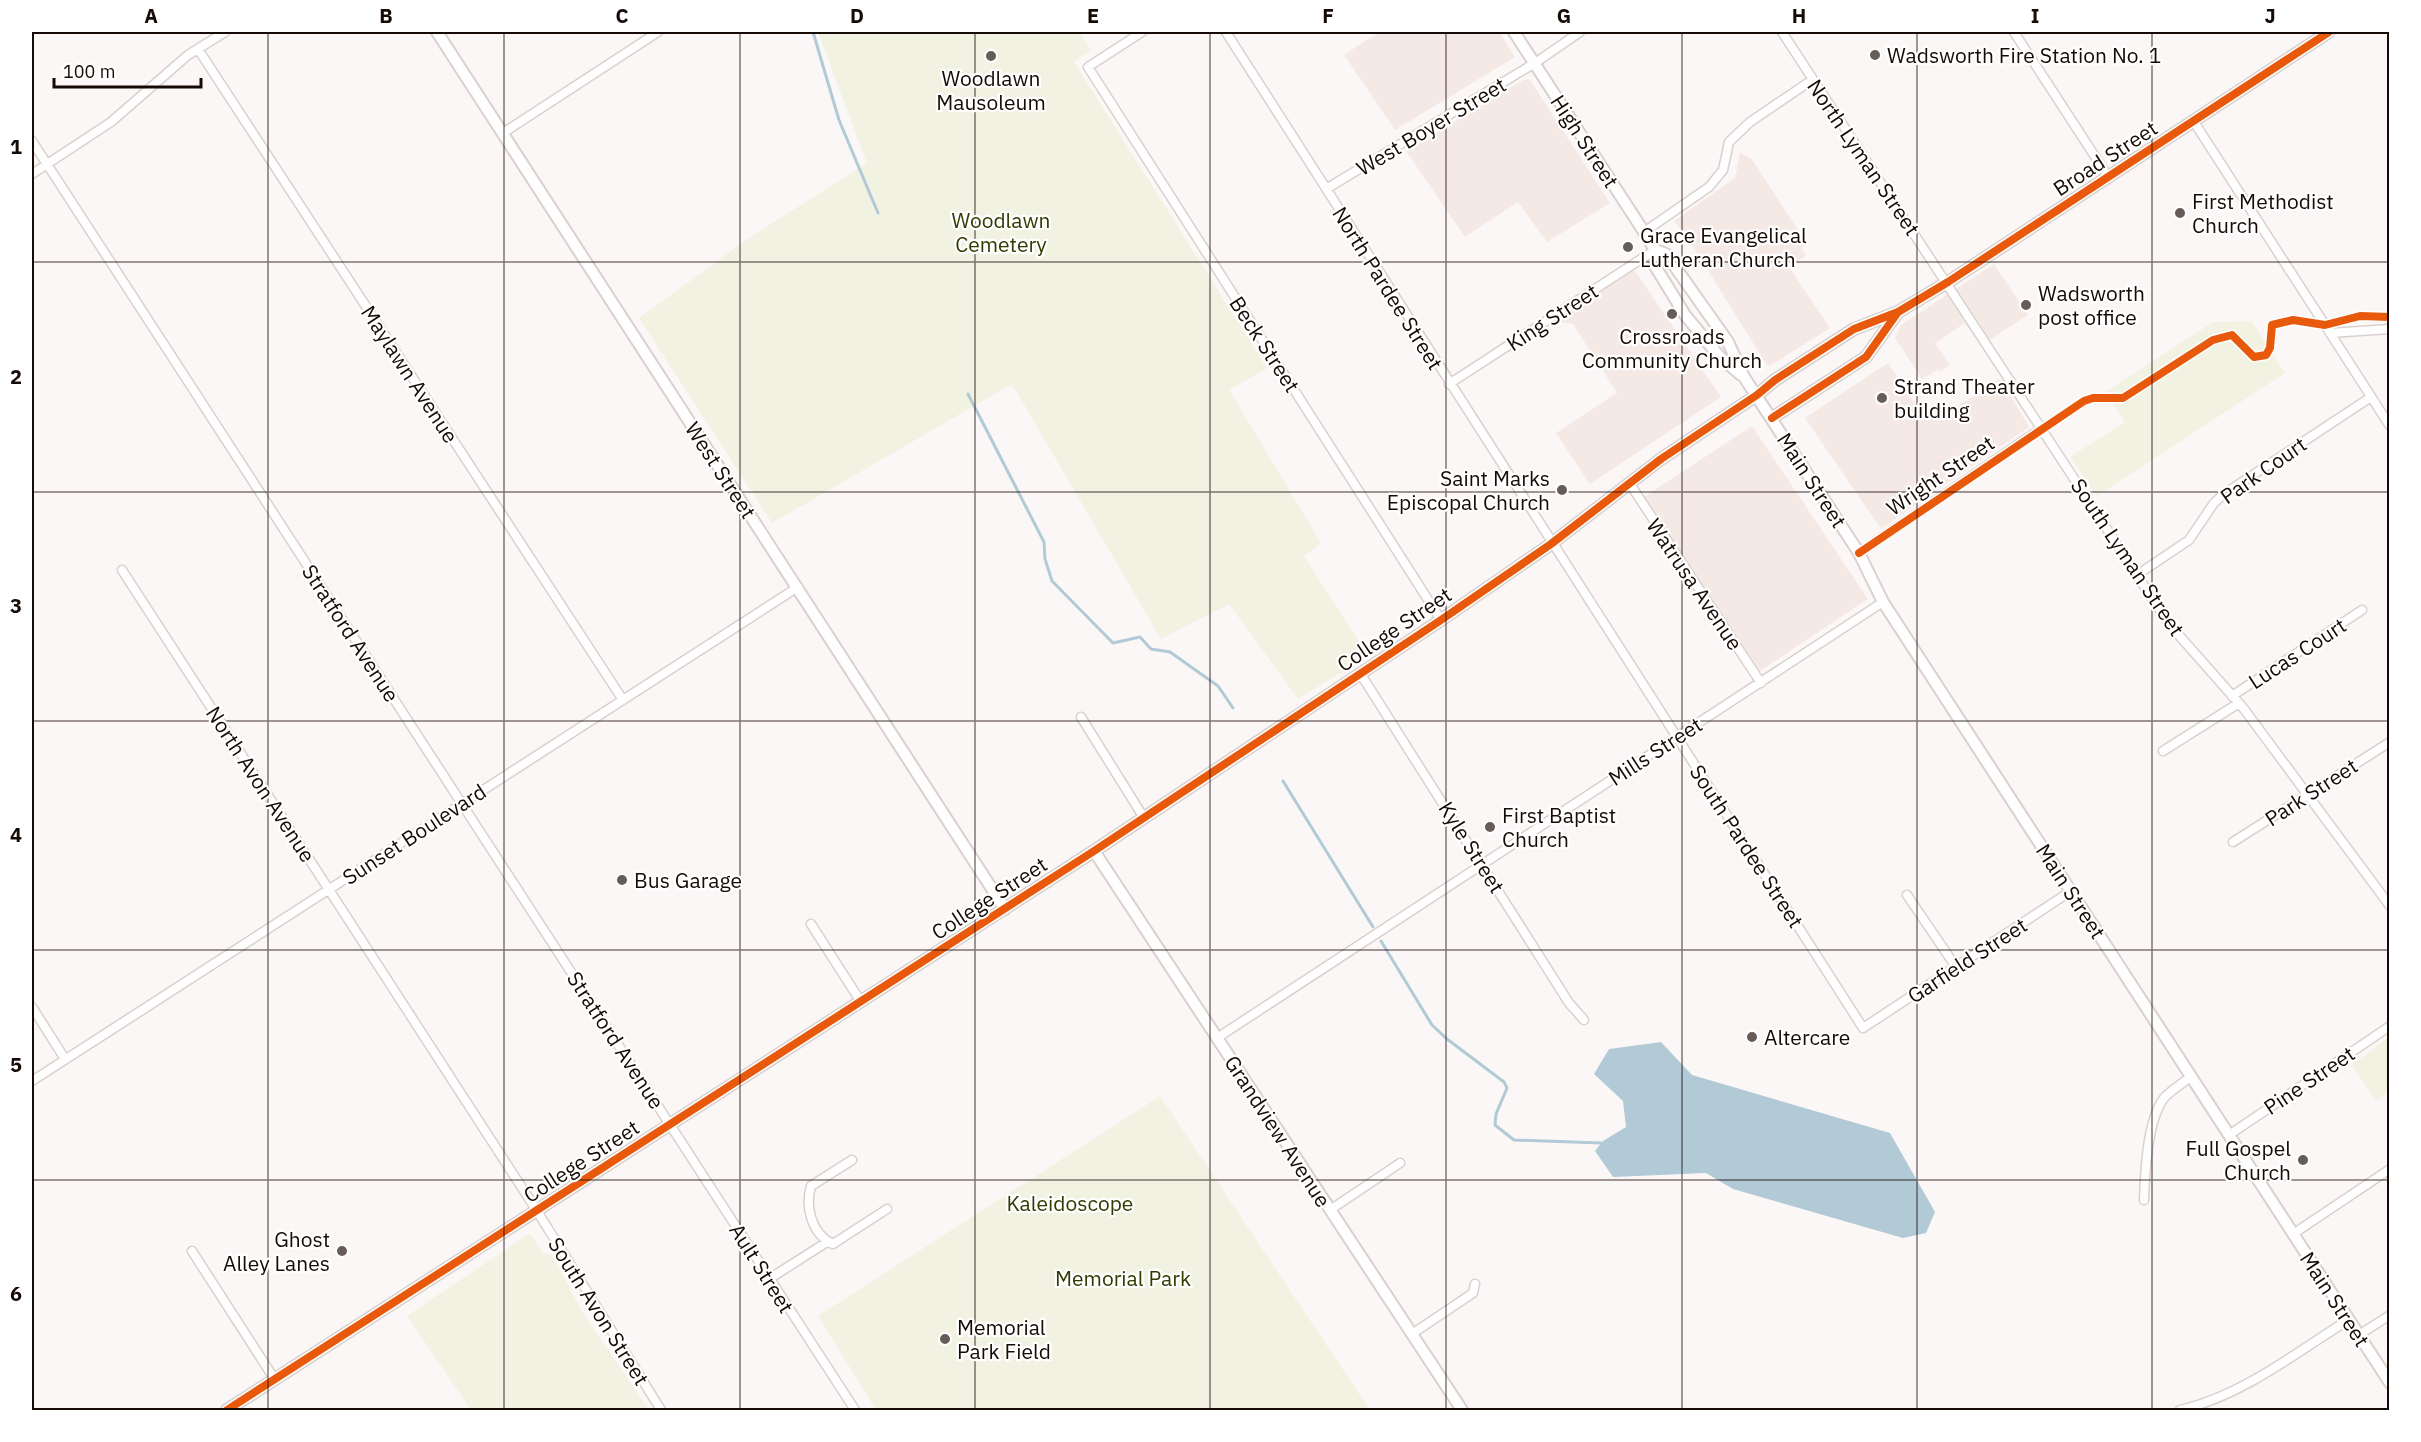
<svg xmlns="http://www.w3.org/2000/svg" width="2421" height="1442" font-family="'IBM Plex Sans',sans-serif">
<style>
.built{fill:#f5e9e5}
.green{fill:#f1f2e2}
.water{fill:#b2cad6}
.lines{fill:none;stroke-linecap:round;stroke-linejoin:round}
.stream{stroke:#b2cad6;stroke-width:3}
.street-casing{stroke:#dad1ce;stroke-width:11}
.secondary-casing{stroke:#dad1ce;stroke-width:14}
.street{stroke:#fefefe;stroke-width:8}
.secondary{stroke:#fefefe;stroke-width:10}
.cycleway-casing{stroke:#fff;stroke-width:11}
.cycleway{stroke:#e8590c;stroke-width:8}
.grid{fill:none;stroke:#150a05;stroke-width:1.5;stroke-opacity:0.55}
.poi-dot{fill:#665d59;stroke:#fff;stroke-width:2}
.labels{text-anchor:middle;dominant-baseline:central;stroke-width:4.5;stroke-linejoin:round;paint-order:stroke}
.poi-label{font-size:21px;fill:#150a05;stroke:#fff;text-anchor:start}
.street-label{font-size:21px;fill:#150a05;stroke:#fff}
.park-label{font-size:21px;fill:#333a00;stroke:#fff}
.neatline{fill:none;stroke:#150a05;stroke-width:2}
.grid-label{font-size:20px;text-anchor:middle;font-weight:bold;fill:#150a05}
</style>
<rect width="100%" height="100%" fill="#fbf7f6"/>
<path class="built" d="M1379 32H1499L1515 57 1395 130 1344 55Z
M1525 79 1530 80 1610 203 1547 242 1518 202 1465 237 1406 151Z
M1740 153 1751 158 1807 244 1801 248 1806 256 1789 267 1830 328 1768 367 1686 235 1674 221 1735 178Z
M1994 264 2028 315 1981 345 1965 323 1935 343 1950 365 1940 372 1938 369 1922 379 1895 338 1901 325Z
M1633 268 1721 397 1590 484 1556 433 1617 393 1573 324 1550 321Z
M1888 363 1926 420 1945 408 1958 406 2000 378 2029 427 1881 529 1805 418Z
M1752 426 1868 599 1760 671 1644 497Z"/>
<path class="green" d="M818 32H1079L1091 50 1074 62 1267 368 1229 390 1321 543 1304 556 1368 656 1298 699 1229 604 1161 639 1012 384 772 523 639 318 749 238 867 163Z
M2252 321 2285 373 2097 496 2070 457 2125 422 2105 392 2213 322Z
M2389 1037V1092L2376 1101 2352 1065Z
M1160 1096 1370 1410H876L818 1316Z
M530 1233 543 1253 552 1255 583 1313 649 1410H471L407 1316Z"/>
<path class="water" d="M1661 1042 1692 1075 1890 1133 1935 1212 1926 1233 1903 1238 1733 1189 1706 1173 1613 1177 1595 1151 1603 1141 1626 1127 1623 1101 1594 1074 1609 1049Z"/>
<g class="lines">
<path class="stream" d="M813 32 839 120 878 213
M968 394 1044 542 1045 559 1052 581 1113 643 1140 637 1151 649 1170 652 1218 686 1233 708
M1283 781 1373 927
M1381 941 1432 1025 1447 1039 1504 1082 1507 1088 1496 1114 1495 1125 1514 1140 1601 1143"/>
<g class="street-casing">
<path id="street" d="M1142 32 1088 67 1441 620
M1226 32 1863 1028 2071 891
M1782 32 2169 624 2244 709 2390 906
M2014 32 2109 178
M198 49 623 700
M2194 122 2390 426
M503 133 658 32
M32 141 855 1410
M32 174 111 122 188 55 225 32
M1326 189 1535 63 1580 32
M1644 232 1709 187 1723 170 1729 142 1750 122 1812 80
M2330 333 2390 329
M1449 384 1655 250
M1630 484 1761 683
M1859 553 2042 428
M122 570 537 1211 661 1410
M2137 575 2189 540 2214 503 2224 494 2371 397
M1360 673 1569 1003 1584 1020
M2232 696 2362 610
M1081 717 1144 818
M2163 751 2239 703
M2233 842 2390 742
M1907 895 1956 967
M811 924 861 1002
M32 1007 65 1059
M1217 1038 1883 602
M32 1081 798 587
M2229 1135 2390 1026
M852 1160 811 1186C805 1206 811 1234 833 1244L887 1209
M2144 1200C2145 1172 2147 1121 2164 1098 2171 1090 2182 1084 2190 1077
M1330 1210 1400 1163
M2293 1234 2390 1169
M192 1251 275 1380
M769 1279 827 1242
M1412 1334 1473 1293 1475 1284
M2359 1335 2390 1315
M2180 1410C2241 1396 2296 1353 2348 1320"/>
</g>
<g class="secondary-casing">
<path id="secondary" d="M437 32 1005 909
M1514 32 1644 232 1655 250V266L1685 315 1719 356 1741 375
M1655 250 1666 254 1728 342 1744 377 1859 553 1883 602 2390 1383
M1772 418 1866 357 1898 312
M1094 851 1462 1410
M227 1410 1094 851 1441 620 1551 544 1661 459 1757 395 1775 380 1854 329 1898 312 1948 282 2329 32"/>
</g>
<use href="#street" class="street"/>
<use href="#secondary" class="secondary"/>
<g class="cycleway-casing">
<path id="cycleway" d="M1772 418 1866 357 1898 312
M1859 553 2084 401 2093 398H2123L2213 340 2232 335 2254 357 2266 355 2270 348 2272 325 2293 320 2325 325 2360 316 2390 317
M227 1410 1094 851 1441 620 1551 544 1661 459 1757 395 1775 380 1854 329 1898 312 1948 282 2329 32"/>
</g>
<use href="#cycleway" class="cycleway"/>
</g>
<path class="grid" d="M268 32V1410M504 32V1410M740 32V1410M975 32V1410M1210 32V1410M1446 32V1410M1682 32V1410M1917 32V1410M2152 32V1410M32 262H2390M32 492H2390M32 721H2390M32 950H2390M32 1180H2390"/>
<g class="poi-dot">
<circle cx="1875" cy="55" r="6"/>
<circle cx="991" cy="56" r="6"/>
<circle cx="2180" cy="213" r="6"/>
<circle cx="1628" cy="247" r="6"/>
<circle cx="2026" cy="305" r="6"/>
<circle cx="1672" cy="314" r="6"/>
<circle cx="1882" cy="398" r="6"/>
<circle cx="1562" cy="490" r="6"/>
<circle cx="1490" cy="827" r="6"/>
<circle cx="622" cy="880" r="6"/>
<circle cx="1752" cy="1037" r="6"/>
<circle cx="2303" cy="1160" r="6"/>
<circle cx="342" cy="1251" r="6"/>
<circle cx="945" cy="1339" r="6"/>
</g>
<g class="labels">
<g class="poi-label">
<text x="1887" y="55">Wadsworth Fire Station No. 1</text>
<text x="991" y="78" text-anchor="middle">Woodlawn<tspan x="991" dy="24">Mausoleum</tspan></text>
<text x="2192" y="201">First Methodist<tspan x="2192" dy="24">Church</tspan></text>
<text x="1640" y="235">Grace Evangelical<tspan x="1640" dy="24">Lutheran Church</tspan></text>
<text x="2038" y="293">Wadsworth<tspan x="2038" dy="24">post office</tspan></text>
<text x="1672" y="336" text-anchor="middle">Crossroads<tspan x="1672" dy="24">Community Church</tspan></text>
<text x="1894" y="386">Strand Theater<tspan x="1894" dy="24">building</tspan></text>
<text x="1550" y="478" text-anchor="end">Saint Marks<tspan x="1550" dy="24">Episcopal Church</tspan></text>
<text x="1502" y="815">First Baptist<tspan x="1502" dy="24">Church</tspan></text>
<text x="634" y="880">Bus Garage</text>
<text x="1764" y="1037">Altercare</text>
<text x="2291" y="1148" text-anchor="end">Full Gospel<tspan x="2291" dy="24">Church</tspan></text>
<text x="330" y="1239" text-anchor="end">Ghost<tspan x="330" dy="24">Alley Lanes</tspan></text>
<text x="957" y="1327">Memorial<tspan x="957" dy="24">Park Field</tspan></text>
</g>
<g class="street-label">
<text transform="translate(1431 126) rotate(-31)">West Boyer Street</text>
<text transform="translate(1585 141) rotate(57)">High Street</text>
<text transform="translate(1864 157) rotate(56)">North Lyman Street</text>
<text transform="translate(2105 158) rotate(-33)">Broad Street</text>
<text transform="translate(1388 288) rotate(58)">North Pardee Street</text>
<text transform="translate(1552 317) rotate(-33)">King Street</text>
<text transform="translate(1265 344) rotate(57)">Beck Street</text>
<text transform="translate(410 374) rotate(57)">Maylawn Avenue</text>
<text transform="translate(721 470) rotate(57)">West Street</text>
<text transform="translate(2263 470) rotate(-35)">Park Court</text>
<text transform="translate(1940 475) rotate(-34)">Wright Street</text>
<text transform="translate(1812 480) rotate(57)">Main Street</text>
<text transform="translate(2128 557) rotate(56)">South Lyman Street</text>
<text transform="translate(1695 584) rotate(56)">Watrusa Avenue</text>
<text transform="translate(1394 629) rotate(-34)">College Street</text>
<text transform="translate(351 633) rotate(57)">Stratford Avenue</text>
<text transform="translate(2297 653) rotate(-33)">Lucas Court</text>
<text transform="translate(1655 751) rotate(-33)">Mills Street</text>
<text transform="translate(261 784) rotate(57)">North Avon Avenue</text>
<text transform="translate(2311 792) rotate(-33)">Park Street</text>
<text transform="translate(414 834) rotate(-33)">Sunset Boulevard</text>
<text transform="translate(1747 846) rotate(57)">South Pardee Street</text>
<text transform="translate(1472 847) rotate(58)">Kyle Street</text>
<text transform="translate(2071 891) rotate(57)">Main Street</text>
<text transform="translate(989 898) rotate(-33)">College Street</text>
<text transform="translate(1967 960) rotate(-33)">Garfield Street</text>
<text transform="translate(616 1040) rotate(57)">Stratford Avenue</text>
<text transform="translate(2309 1080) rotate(-34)">Pine Street</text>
<text transform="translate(1278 1131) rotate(57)">Grandview Avenue</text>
<text transform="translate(581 1161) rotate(-33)">College Street</text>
<text transform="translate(762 1268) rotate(58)">Ault Street</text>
<text transform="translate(2335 1299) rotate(57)">Main Street</text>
<text transform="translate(599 1311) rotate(58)">South Avon Street</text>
</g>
<g class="park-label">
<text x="1001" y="220">Woodlawn<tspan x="1001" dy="24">Cemetery</tspan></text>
<text x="1070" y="1203">Kaleidoscope</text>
<text x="1123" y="1278">Memorial Park</text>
</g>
</g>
<rect width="2421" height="1442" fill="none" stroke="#ffffff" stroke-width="66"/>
<path d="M54 78v9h147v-9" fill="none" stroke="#150a05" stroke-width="3"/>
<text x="63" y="78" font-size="18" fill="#150a05" stroke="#ffffff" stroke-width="4.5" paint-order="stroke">100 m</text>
<rect x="33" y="33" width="2355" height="1376" class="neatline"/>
<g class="grid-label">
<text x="151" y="23">A</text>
<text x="386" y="23">B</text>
<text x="622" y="23">C</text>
<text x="857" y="23">D</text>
<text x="1093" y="23">E</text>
<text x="1328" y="23">F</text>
<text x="1564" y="23">G</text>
<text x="1799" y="23">H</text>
<text x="2035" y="23">I</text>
<text x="2270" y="23">J</text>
<text x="16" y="154">1</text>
<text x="16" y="384">2</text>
<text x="16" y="613">3</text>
<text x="16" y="842">4</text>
<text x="16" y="1072">5</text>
<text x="16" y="1301">6</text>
</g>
</svg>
